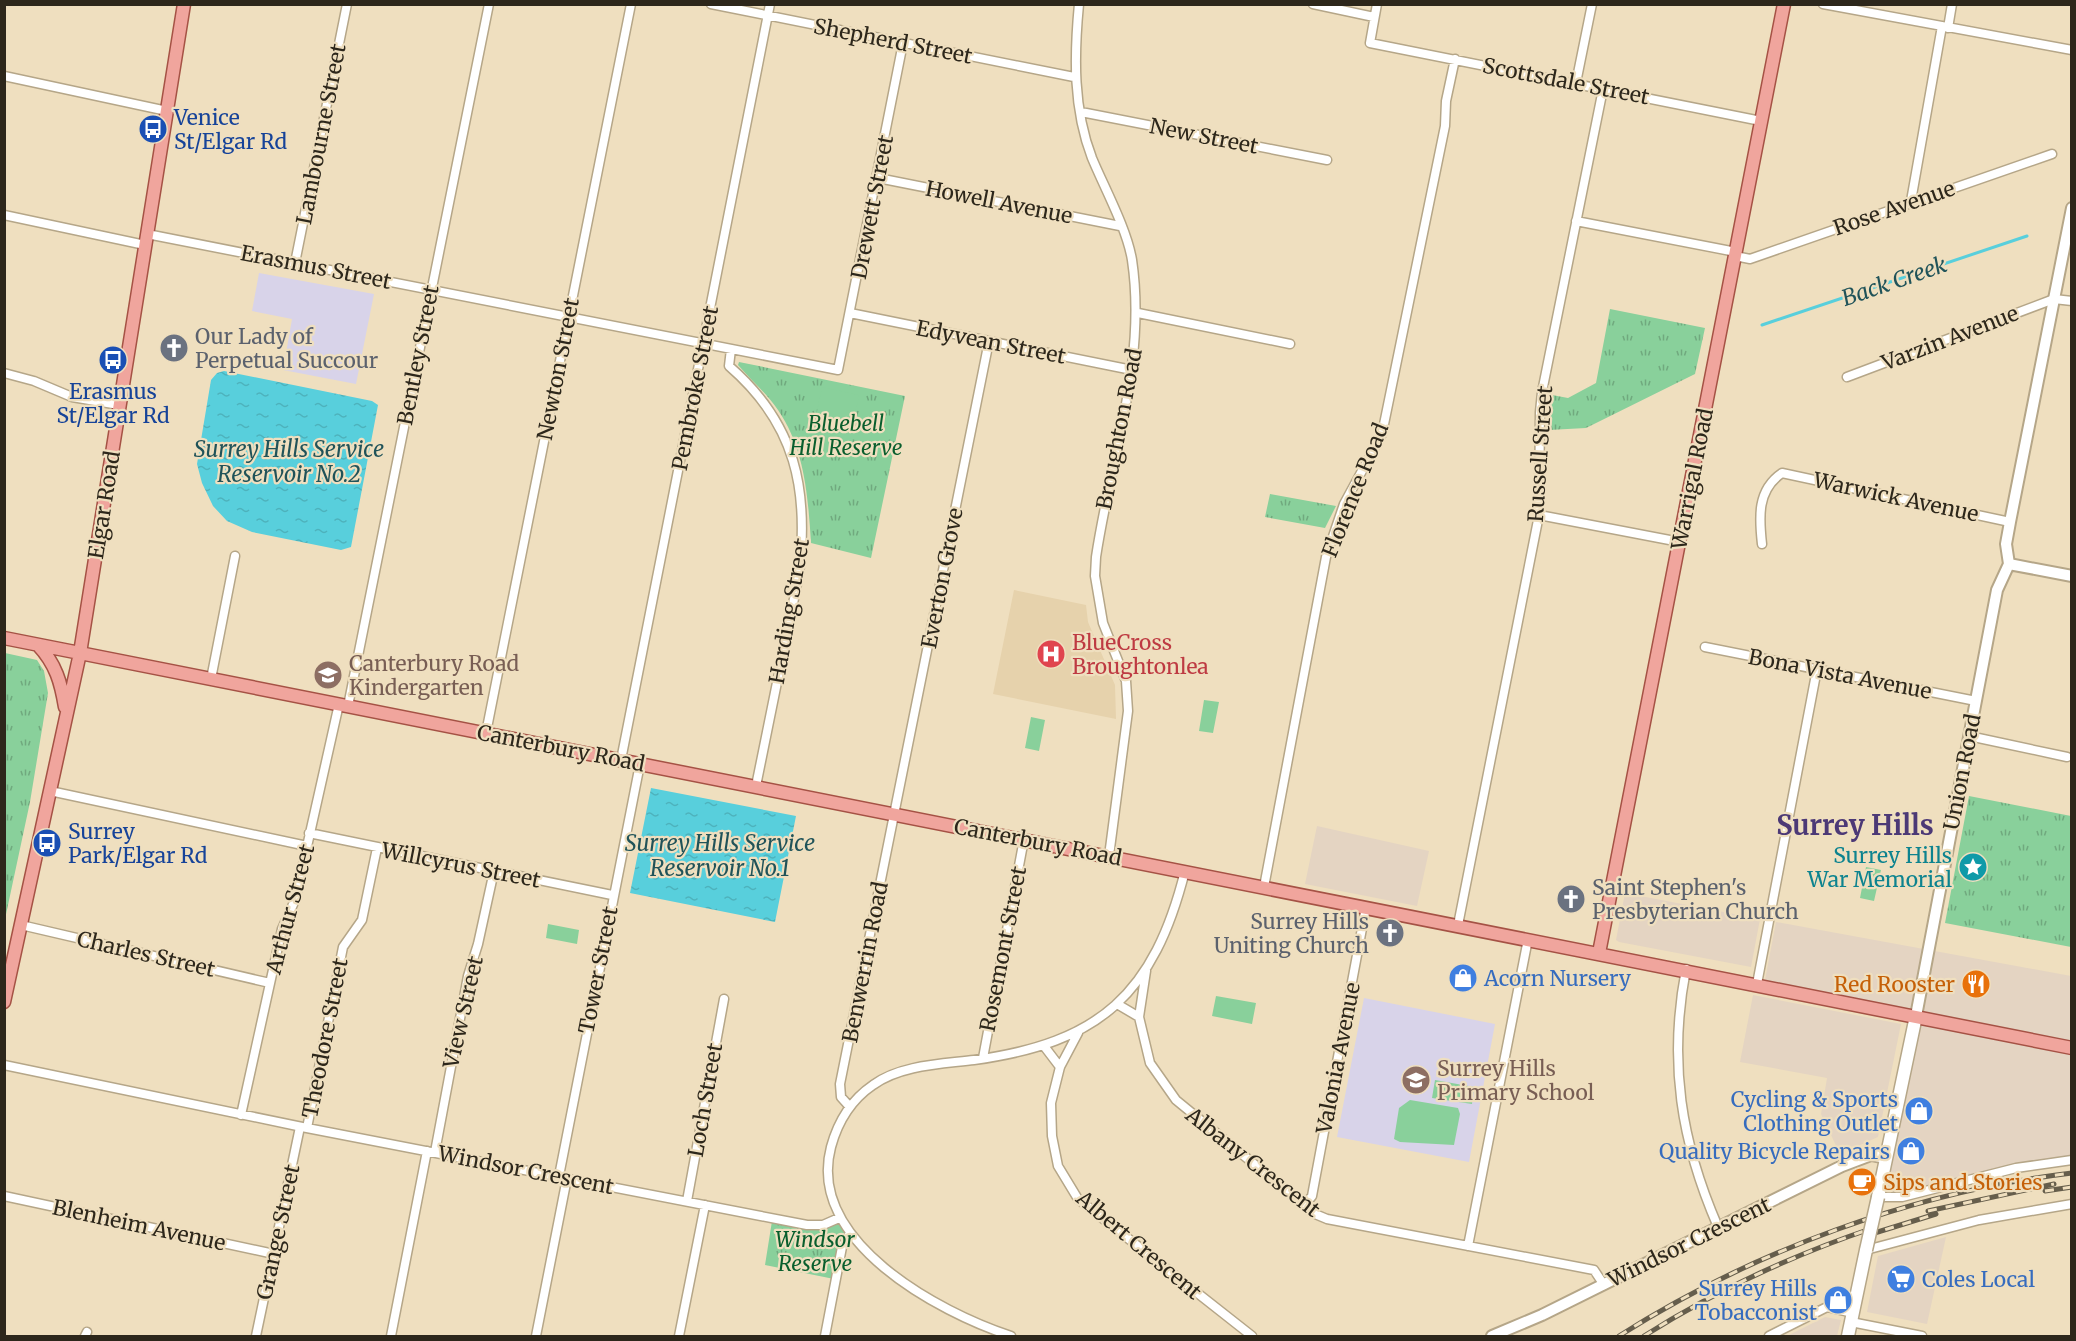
<svg xmlns="http://www.w3.org/2000/svg" width="2076" height="1341" font-family="Merriweather,serif">
<style>
.commercial{fill:#e4d4c2}
.education{fill:#d8d3e9}
.built{fill:#e6d2ac}
.park{fill:url(#park-tufts)}
.pitch{fill:#89d09b}
.water{fill:url(#water-ripples)}
.lines{fill:none;stroke-linecap:round;stroke-linejoin:round}
.stream{stroke:#58cfdc;stroke-width:3}
.minor-casing{stroke:#b5a688;stroke-width:11}
.tertiary-casing{stroke:#b5a688;stroke-width:14}
.secondary-casing{stroke:#b5a688;stroke-width:15}
.primary-casing{stroke:#a55245;stroke-width:15}
.minor{stroke:#fff;stroke-width:8}
.tertiary{stroke:#fff;stroke-width:10}
.secondary{stroke:#fff;stroke-width:12}
.primary{stroke:#f0a59d;stroke-width:12}
.rail-casing{stroke:#665e4c;stroke-width:5}
.rail{stroke:#efdfbf;stroke-width:3;stroke-dasharray:9;stroke-linecap:butt}
.secondary-bridge-casing{stroke:#b5a688;stroke-width:15;stroke-linecap:butt}
.secondary-bridge{stroke:#fff;stroke-width:12}
.labels{text-anchor:middle;dominant-baseline:central;stroke-width:4.5;stroke-linejoin:round;paint-order:stroke}
.street-label{font-size:21px;fill:#2d271b;stroke:#efdfbf}
.transit-label{font-size:21px;fill:#164399;stroke:#efdfbf;text-anchor:start}
.worship-label{font-size:21px;fill:#5b616d;stroke:#efdfbf;text-anchor:start}
.park-label{font-size:21px;font-style:italic;fill:#095e2d;stroke:#efdfbf}
.health-label{font-size:21px;fill:#be3a42;stroke:#efdfbf;text-anchor:start}
.education-label{font-size:21px;fill:#785e54;stroke:#efdfbf;text-anchor:start}
.culture-label{font-size:21px;fill:#0d838f;stroke:#efdfbf;text-anchor:end}
.shop-label{font-size:21px;fill:#366cbe;stroke:#efdfbf;text-anchor:end}
.food-label{font-size:21px;fill:#c56008;stroke:#efdfbf;text-anchor:end}
.water-label{font-size:22px;font-style:italic;fill:#205359;stroke:#efdfbf}
.district-label{font-size:27px;font-weight:bold;fill:#4c3976;stroke:#efdfbf}
</style>
<defs>
<pattern id="park-tufts" width="24" height="20" patternUnits="userSpaceOnUse" patternTransform="scale(1.5)"><rect width="24" height="20" fill="#89d09b"/><path d="M3 7l-1-3M5 7V3M7 7l1-3M15 17l-1-3M17 17v-4M19 17l1-3" fill="none" stroke="#70a97e"/></pattern>
<pattern id="water-ripples" width="26" height="14" patternUnits="userSpaceOnUse" patternTransform="scale(1.5)"><rect width="26" height="14" fill="#58cfdc"/><path d="M2 4q2-2 4 0t4 0M15 11q2-2 4 0t4 0" fill="none" stroke="#4db2bc"/></pattern>
</defs>
<rect width="100%" height="100%" fill="#efdfbf"/>
<path class="commercial" d="M1317 826 1429 851 1417 906 1305 884Z
M1625 893 1760 919 1751 967 1619 942 1616 940Z
M1776 922 2071 976V1160L1902 1197H1878L1916 1016 1764 985Z
M1753 995 1901 1024 1878 1137 1840 1154 1821 1114 1827 1078 1740 1062Z
M1946 1237 1927 1324 1867 1312 1878 1256Z
M1825 1317 1841 1320 1837 1336H1787Z"/>
<path class="education" d="M259 273 374 294 356 384 283 370 292 319 252 311Z
M1364 998 1495 1024 1469 1162 1337 1137Z"/>
<path class="built" d="M1014 590 1086 605 1088 622 1115 685 1116 719 993 694Z"/>
<path class="park" d="M1610 309 1705 328 1695 374 1586 428 1549 430 1552 395 1568 398 1596 383Z
M739 362 905 396 871 558 811 543C808 497 805 449 778 410 766 393 751 380 738 365Z
M1270 494 1336 506 1325 528 1265 517Z
M5 653 37 660 44 671 48 693 30 802 5 919Z
M1969 796 2071 816V947L1945 923Z
M839 1220 847 1234 834 1279 765 1265 772 1221 805 1227Z"/>
<path class="pitch" d="M822 387 859 395 850 439 813 431Z
M1204 700 1219 702 1213 733 1199 731Z
M1031 717 1045 720 1039 751 1025 748Z
M1866 867 1881 870 1874 901 1860 898Z
M548 924 579 930 577 944 546 938Z
M1216 996 1256 1003 1252 1024 1212 1016Z
M1435 1080 1474 1087 1472 1104 1432 1098Z
M1410 1100 1458 1108 1460 1114 1454 1145 1400 1142 1394 1139 1399 1108Z"/>
<path class="water" d="M224 371 372 401 378 405 351 547 341 550 252 532 227 521 213 506 202 483 197 464 211 380 217 373Z
M651 788 796 816 775 922 630 893Z"/>
<g class="lines">
<path class="stream" d="M1762 325 2027 236"/>
<g class="minor-casing">
<path id="minor" d="M711 4 1074 77
M1079 4C1074 56 1073 109 1092 158 1104 187 1127 229 1132 260 1147 361 1111 457 1096 557L1095 576 1103 623 1126 681 1128 711 1109 856
M1313 4 1374 17
M1377 4 1370 43 1761 121
M1823 4 2072 50
M1948 28 1952 4
M4 76 167 111
M1576 83 1592 4
M1081 112 1327 160
M878 178 1120 226
M1911 201 1942 26
M4 215 145 245
M1576 221 1736 252
M147 234 838 370 903 43
M1735 256 1750 259 2052 154
M295 263 347 4
M850 313 1132 370
M1138 313 1290 344
M731 349 729 366C796 424 809 490 799 574L756 786
M4 373 34 381 72 397 119 405
M1847 377 2054 299 2072 301
M1539 515 1680 542
M1762 544C1759 517 1757 490 1782 473L2010 522
M1705 647 1976 701
M211 679 235 556
M348 706 489 4
M486 733 631 4
M1969 736 2067 757
M621 760 770 4
M50 791 307 846
M309 833 612 895
M1264 887 1326 557 1344 504 1382 434 1445 126 1446 101 1455 59
M21 925 270 983
M1458 925 1539 515 1540 412 1542 392 1603 89
M1686 969C1668 1062 1681 1142 1718 1227
M1146 971 1139 1017 1150 1063 1176 1100 1315 1214 1327 1219 1594 1270 1604 1285
M1757 984 1817 669
M1117 1004 1139 1017
M1078 1033 1060 1067 1051 1103 1052 1136 1058 1166 1078 1199 1252 1336
M1044 1046 1060 1067
M983 1058 1024 839
M4 1065 307 1128 807 1225H823L839 1218
M850 1107 841 1097 840 1084 989 341
M241 1115 282 929 295 900 339 704
M307 1128 343 947 362 920 377 848
M435 1152 468 976 478 944 494 871
M559 1176 640 764
M4 1196 274 1254
M1878 1197H1902L2016 1168 2072 1160
M687 1201 724 999
M1304 1206 1312 1196 1366 907
M1468 1246 1528 939
M1866 1250 1979 1220 2072 1204
M1851 1322 1922 1336
M85 1336 87 1332
M256 1336 300 1127
M391 1336 427 1151
M536 1336 567 1178
M679 1336 705 1205
M825 1336 842 1247 850 1233
M1011 1336C938 1312 806 1241 831 1147 838 1121 851 1100 873 1085 900 1065 942 1064 974 1060 1100 1043 1154 994 1185 871
M1769 1336 1827 1307 1853 1313"/>
</g>
<g class="tertiary-casing">
<path id="tertiary" d="M2009 564 2072 576
M1916 1016 1997 590 2009 564 2006 544 2010 522 2072 208
M1492 1336 1542 1315 1842 1166 1871 1155 1886 1158"/>
</g>
<g class="secondary-casing">
<path id="secondary" d="M1878 1197 1916 1016
M1848 1336 1866 1250"/>
</g>
<g class="primary-casing">
<path id="primary" d="M4 638 2072 1048
M38 645C56 664 61 683 65 707
M1599 953 1784 4
M4 1002 80 653 184 4"/>
</g>
<use href="#minor" class="minor"/>
<use href="#tertiary" class="tertiary"/>
<use href="#secondary" class="secondary"/>
<use href="#primary" class="primary"/>
<g class="rail-casing">
<path id="rail" d="M2045 1191 2072 1187
M1928 1211 2054 1184
M1868 1235 1936 1214
M1619 1336C1753 1251 1913 1192 2072 1173
M1644 1336C1715 1291 1793 1255 1873 1228"/>
</g>
<use href="#rail" class="rail"/>
<g class="secondary-bridge-casing">
<path id="secondary-bridge" d="M1866 1250 1878 1197"/>
</g>
<use href="#secondary-bridge" class="secondary-bridge"/>
</g>
<defs>
<g id="bus-disc" transform="scale(1.5)"><circle r="9.5" fill="#1a4fb4" stroke="#efdfbf"/><path d="M-5-6H5V4H4V6H2V4H-2V6H-4V4H-5ZM-3.5-4V0h7V-4ZM-3.5 1.2v1.5H-2V1.2ZM2 1.2v1.5H3.5V1.2Z" fill="#fff"/></g>
<g id="church-disc" transform="scale(1.5)"><circle r="9.5" fill="#6b7280" stroke="#efdfbf"/><path d="M-1.2-6h2.4v3.5h3.3v2.4h-3.3V6h-2.4V-.1h-3.3v-2.4h3.3Z" fill="#fff"/></g>
<g id="hospital-disc" transform="scale(1.5)"><circle r="9.5" fill="#e0444e" stroke="#efdfbf"/><path d="M-5-5h3v3.5h4V-5h3V5h-3V1.5h-4V5h-3Z" fill="#fff"/></g>
<g id="school-disc" transform="scale(1.5)"><circle r="9.5" fill="#8d6e63" stroke="#efdfbf"/><path d="M0-5L7-2L0 1L-7-2ZM-4 1L0 2.5L4 1V4Q0 6-4 4Z" fill="#fff"/></g>
<g id="sight-disc" transform="scale(1.5)"><circle r="9.5" fill="#0f9aa8" stroke="#efdfbf"/><path d="M0-6L1.8-2.2L6-1.7L2.9 1.2L3.7 5.4L0 3.3L-3.7 5.4L-2.9 1.2L-6-1.7L-1.8-2.2Z" fill="#fff"/></g>
<g id="shop-disc" transform="scale(1.5)"><circle r="9.5" fill="#3f7fe0" stroke="#efdfbf"/><path d="M-5-2.5h2.3a2.7 3.5 0 0 1 5.4 0H5L5.5 6h-11ZM-1.5-2.5h3a1.5 2.3 0 0 0-3 0Z" fill="#fff"/></g>
<g id="restaurant-disc" transform="scale(1.5)"><circle r="9.5" fill="#e8710a" stroke="#efdfbf"/><path d="M-5-6h1v4h1v-4h1v4h1v-4h1v5L-1.5 .5V6h-2V.5L-5-1ZM5-6V6H3V1.5H1.5Q1.5-4 5-6Z" fill="#fff"/></g>
<g id="cafe-disc" transform="scale(1.5)"><circle r="9.5" fill="#e8710a" stroke="#efdfbf"/><path d="M-5.5-4.5H6V0H3Q3 3.5 0 3.5H-2.5Q-5.5 3.5-5.5 0ZM3-3.2v2h1.7v-2ZM-6 4.5H4V6H-6Z" fill="#fff"/></g>
<g id="supermarket-disc" transform="scale(1.5)"><circle r="9.5" fill="#3f7fe0" stroke="#efdfbf"/><path d="M-6-5.5h2.5l.6 2H6L4.5 2H-2.5L-4.4-4H-6ZM-1.5 3.2a1.3 1.3 0 1 0 .1 0ZM3 3.2a1.3 1.3 0 1 0 .1 0Z" fill="#fff"/></g>
</defs>
<g fill-rule="evenodd">
<use href="#bus-disc" x="153" y="129"/>
<use href="#church-disc" x="174" y="348"/>
<use href="#bus-disc" x="113" y="360"/>
<use href="#hospital-disc" x="1051" y="654"/>
<use href="#school-disc" x="328" y="675"/>
<use href="#bus-disc" x="47" y="843"/>
<use href="#sight-disc" x="1973" y="867"/>
<use href="#church-disc" x="1571" y="899"/>
<use href="#church-disc" x="1390" y="933"/>
<use href="#shop-disc" x="1463" y="978"/>
<use href="#restaurant-disc" x="1976" y="984"/>
<use href="#school-disc" x="1416" y="1080"/>
<use href="#shop-disc" x="1919" y="1111"/>
<use href="#shop-disc" x="1911" y="1151"/>
<use href="#cafe-disc" x="1862" y="1182"/>
<use href="#supermarket-disc" x="1901" y="1279"/>
<use href="#shop-disc" x="1838" y="1300"/>
</g>
<g class="labels">
<g class="street-label">
<text transform="translate(893 41) rotate(11)">Shepherd Street</text>
<text transform="translate(1566 81) rotate(11)">Scottsdale Street</text>
<text transform="translate(321 134) rotate(-79)">Lambourne Street</text>
<text transform="translate(1204 136) rotate(11)">New Street</text>
<text transform="translate(999 202) rotate(11)">Howell Avenue</text>
<text transform="translate(872 207) rotate(-79)">Drewett Street</text>
<text transform="translate(1894 208) rotate(-19)">Rose Avenue</text>
<text transform="translate(316 267) rotate(11)">Erasmus Street</text>
<text transform="translate(1950 338) rotate(-21)">Varzin Avenue</text>
<text transform="translate(991 342) rotate(11)">Edyvean Street</text>
<text transform="translate(418 355) rotate(-79)">Bentley Street</text>
<text transform="translate(558 369) rotate(-79)">Newton Street</text>
<text transform="translate(695 388) rotate(-79)">Pembroke Street</text>
<text transform="translate(1119 429) rotate(-79)">Broughton Road</text>
<text transform="translate(1540 454) rotate(-86)">Russell Street</text>
<text transform="translate(1692 479) rotate(-79)">Warrigal Road</text>
<text transform="translate(1355 490) rotate(-68)">Florence Road</text>
<text transform="translate(1896 497) rotate(12)">Warwick Avenue</text>
<text transform="translate(104 505) rotate(-81)">Elgar Road</text>
<text transform="translate(942 578) rotate(-79)">Everton Grove</text>
<text transform="translate(789 611) rotate(-80)">Harding Street</text>
<text transform="translate(1840 674) rotate(11)">Bona Vista Avenue</text>
<text transform="translate(561 748) rotate(11)">Canterbury Road</text>
<text transform="translate(1962 772) rotate(-79)">Union Road</text>
<text transform="translate(1038 842) rotate(11)">Canterbury Road</text>
<text transform="translate(461 865) rotate(11)">Willcyrus Street</text>
<text transform="translate(290 909) rotate(-75)">Arthur Street</text>
<text transform="translate(1003 949) rotate(-79)">Rosemont Street</text>
<text transform="translate(146 954) rotate(13)">Charles Street</text>
<text transform="translate(865 962) rotate(-79)">Benwerrin Road</text>
<text transform="translate(598 970) rotate(-79)">Tower Street</text>
<text transform="translate(463 1012) rotate(-77)">View Street</text>
<text transform="translate(325 1038) rotate(-79)">Theodore Street</text>
<text transform="translate(1338 1058) rotate(-79)">Valonia Avenue</text>
<text transform="translate(705 1100) rotate(-80)">Loch Street</text>
<text transform="translate(1253 1162) rotate(38)">Albany Crescent</text>
<text transform="translate(526 1170) rotate(11)">Windsor Crescent</text>
<text transform="translate(139 1225) rotate(12)">Blenheim Avenue</text>
<text transform="translate(278 1232) rotate(-78)">Grange Street</text>
<text transform="translate(1689 1242) rotate(-26)">Windsor Crescent</text>
<text transform="translate(1139 1245) rotate(40)">Albert Crescent</text>
</g>
<g class="transit-label">
<text x="174" y="117">Venice<tspan x="174" dy="24">St/Elgar Rd</tspan></text>
<text x="113" y="391" text-anchor="middle">Erasmus<tspan x="113" dy="24">St/Elgar Rd</tspan></text>
<text x="68" y="831">Surrey<tspan x="68" dy="24">Park/Elgar Rd</tspan></text>
</g>
<g class="worship-label">
<text x="195" y="336">Our Lady of<tspan x="195" dy="24">Perpetual Succour</tspan></text>
<text x="1592" y="887">Saint Stephen's<tspan x="1592" dy="24">Presbyterian Church</tspan></text>
<text x="1369" y="921" text-anchor="end">Surrey Hills<tspan x="1369" dy="24">Uniting Church</tspan></text>
</g>
<g class="park-label">
<text x="846" y="423">Bluebell<tspan x="846" dy="24">Hill Reserve</tspan></text>
<text x="815" y="1239">Windsor<tspan x="815" dy="24">Reserve</tspan></text>
</g>
<g class="health-label">
<text x="1072" y="642">BlueCross<tspan x="1072" dy="24">Broughtonlea</tspan></text>
</g>
<g class="education-label">
<text x="349" y="663">Canterbury Road<tspan x="349" dy="24">Kindergarten</tspan></text>
<text x="1437" y="1068">Surrey Hills<tspan x="1437" dy="24">Primary School</tspan></text>
</g>
<g class="culture-label">
<text x="1952" y="855">Surrey Hills<tspan x="1952" dy="24">War Memorial</tspan></text>
</g>
<g class="shop-label">
<text x="1484" y="978" text-anchor="start">Acorn Nursery</text>
<text x="1898" y="1099">Cycling &amp; Sports<tspan x="1898" dy="24">Clothing Outlet</tspan></text>
<text x="1890" y="1151">Quality Bicycle Repairs</text>
<text x="1922" y="1279" text-anchor="start">Coles Local</text>
<text x="1817" y="1288">Surrey Hills<tspan x="1817" dy="24">Tobacconist</tspan></text>
</g>
<g class="food-label">
<text x="1955" y="984">Red Rooster</text>
<text x="1883" y="1182" text-anchor="start">Sips and Stories</text>
</g>
<g class="water-label">
<text transform="translate(1894 281) rotate(-19)">Back Creek</text>
<text x="289" y="449">Surrey Hills Service<tspan x="289" dy="25">Reservoir No.2</tspan></text>
<text x="720" y="843">Surrey Hills Service<tspan x="720" dy="25">Reservoir No.1</tspan></text>
</g>
<g class="district-label">
<text x="1855" y="825">Surrey Hills</text>
</g>
</g>
<rect width="2076" height="1341" fill="none" stroke="#2d271b" stroke-width="12"/>
</svg>
